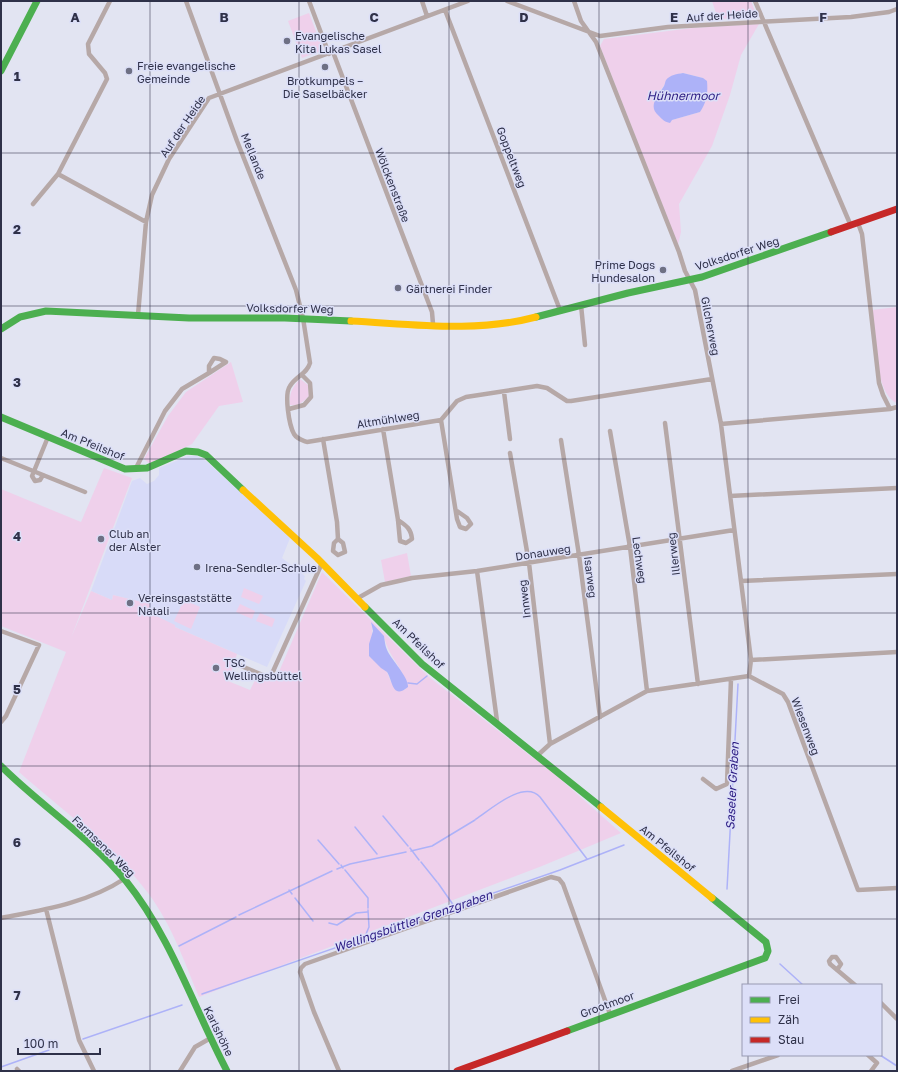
<svg xmlns="http://www.w3.org/2000/svg" width="898" height="1072" font-family="'Golos Text',sans-serif">
<style>
.built{fill:#d8dbf8}
.green{fill:#efd0eb;fill-rule:evenodd}
.water{fill:#adb2f8}
.lines{fill:none;stroke-linecap:round;stroke-linejoin:round}
.stream{stroke:#adb2f8;stroke-width:1.5}
.street{stroke:#b6a8a7;stroke-width:4.5}
.fast{stroke:#4caf50;stroke-width:7}
.slow{stroke:#ffc107;stroke-width:7}
.jam{stroke:#c62828;stroke-width:7}
.grid{fill:none;stroke:#2f3149;stroke-width:1;stroke-opacity:0.55}
.poi-dot{fill:#6e7084;stroke:#dcdff8;stroke-width:1.5}
.labels{text-anchor:middle;dominant-baseline:central;stroke-width:3;stroke-linejoin:round;paint-order:stroke}
.street-label{font-size:11px;fill:#2f3149;stroke:#dcdff8}
.poi-label{font-size:11px;fill:#2f3149;stroke:#dcdff8;text-anchor:start}
.water-label{font-size:12px;font-style:italic;fill:#2b1b82;stroke:#dcdff8}
.grid-label{font-size:13px;text-anchor:middle;font-weight:bold;fill:#2f3149;stroke:#dcdff8;stroke-width:3;stroke-linejoin:round;paint-order:stroke}
</style>
<rect width="100%" height="100%" fill="#e2e4f2"/>
<path class="built" d="M188 456H197L206 461 290 538 282 558 305 576 304 579 306 581 267 667 175 627 148 612 150 604 113 595 112 600 91 591 132 481 140 478 147 484 154 481 159 475V468Z"/>
<path class="green" d="M712 1H751L757 17 718 19Z
M309 13 323 50 302 58 288 21Z
M759 24 741 55 730 95 712 146 679 204 681 232 678 245 600 46 604 39 692 28ZM683 73 703 78 708 94 700 112 672 120 656 96C666 84 668 77 683 73Z
M897 307V403C875 395 874 331 872 310Z
M231 362 243 402 219 406 192 444 150 464 144 459 168 416 186 392Z
M300 379 308 385 309 396C303 402 299 406 290 405 289 392 293 387 300 379Z
M104 468 132 478 71 638 91 591 112 600 113 595 150 604 148 612 175 625V627L237 654 228 681 250 690 258 674 275 681 322 572 429 677 533 758 535 757 540 761 621 833 542 866 199 997C184 961 172 925 148 893 115 848 61 809 19 772L66 652 1 626V489L81 522ZM371 623 384 636C388 658 406 669 406 689L403 690 391 682 387 672 369 656C368 645 375 635 371 623Z
M407 553 411 576 385 582 381 560Z
M244 588 263 596 259 604 241 597Z
M184 600 200 607 191 629 174 621Z
M240 604 255 611 252 619 236 612Z
M260 613 275 619 272 627 256 621Z"/>
<path class="water" d="M683 73 703 78 707 81C708 92 707 102 700 112L672 120 670 123C665 122 663 120 659 116 647 106 658 96 664 86 665 84 665 82 666 80 670 75 677 74 683 73Z
M371 622 384 636C385 642 385 646 388 652 392 660 409 678 408 687 392 700 393 681 387 672L381 668 369 656V644L373 631Z"/>
<g class="lines">
<path class="stream" d="M408 683 417 684 427 676
M383 816 408 846
M476 819C490 810 524 779 540 797L587 859
M355 827 377 854
M318 840 339 864
M410 848 419 860
M411 851 432 846 475 820
M421 862 437 882
M341 865 343 868
M337 869 350 864 406 852
M345 870 368 898V908
M438 883 454 906
M727 889 738 684
M289 890 292 894
M295 898 313 921
M239 915 332 871
M329 923 337 925 356 913 367 912
M368 936 366 934 369 927 368 910
M179 946 236 917
M780 964 803 985
M202 994 560 870 624 845
M83 1039 182 1005
M880 1055 897 1066
M1 1067 49 1050"/>
<path class="street" d="M186 1 237 141 296 290 303 318 310 363C307 374 296 376 290 386 284 394 289 425 294 434 297 439 302 440 307 442L441 420 457 401 466 397 537 386 547 388 567 401H571L712 379
M309 1 329 54
M422 1 427 16
M507 1 600 36 668 27 851 17 889 12 897 9
M574 1 581 21 596 42 679 252 685 271 695 290 721 424 751 660 749 676
M755 1 851 226
M445 10 560 310
M333 52 432 312 433 324
M58 174 146 222
M33 204 58 174 107 79 105 73 89 54 88 44 110 1
M858 223 862 234 879 383 883 395 890 409 897 407
M581 305 585 345
M138 315 146 222 152 195 169 159 209 98 468 1
M504 392 510 439
M289 409 304 405 311 397 310 383 302 375
M441 420 457 519 460 527 466 529 471 524 467 518 457 511
M665 423 698 684
M721 424 890 409
M383 429 398 520 400 541 406 543 412 539C411 529 407 526 398 520
M610 431 630 547 647 691
M323 439 337 522 338 539 343 543 345 552 338 555 333 551 334 543 338 539
M561 440 579 555 600 717
M510 453 529 563 550 744
M1 458 85 492
M136 468 165 411 182 389 209 373V366L214 358 220 359 226 362 209 373
M43 475 40 480 35 481 32 476 48 437
M730 496 897 488
M477 571 497 721
M741 581 897 574
M358 598 381 585 412 578 477 571 734 530
M1 631 39 645 6 716 1 722
M751 660 897 652
M234 663 270 678 322 563
M538 755 550 744 647 691 749 676 783 694 788 702 858 890 897 888
M703 779 716 789 727 784 731 679
M46 909 79 1040 94 1071
M1 918C42 910 88 903 124 879
M837 970 841 964 836 957H832L829 961 830 964 855 985
M881 1003 897 1019
M868 1055 877 1063 871 1071
M17 1069 19 1071
M180 1071 195 1047 209 1039
M339 1071 314 1012 300 972 301 968 305 964 551 877 559 879 563 884 610 1014
M732 1071 778 1055"/>
<path class="fast" d="M1 71 37 1
M536 317 628 293 702 277 831 232
M1 329 20 317 46 311 189 318H285L351 321
M1 417 125 469 147 468 186 451 198 452 206 455 243 490
M365 607 422 664 601 807
M1 766C41 806 90 837 126 881 171 937 194 1008 227 1071
M567 1031 765 958 768 951 766 942 712 898"/>
<path class="slow" d="M351 321C412 324 476 333 536 317
M243 490 317 558 365 607
M601 807 712 898"/>
<path class="jam" d="M831 232 897 209
M457 1071 567 1031"/>
</g>
<path class="grid" d="M150 1V1071M299 1V1071M449 1V1071M599 1V1071M748 1V985M1 153H897M1 306H897M1 459H897M1 613H897M1 766H897M1 919H897M748 1055V1071"/>
<g class="poi-dot">
<circle cx="287" cy="41" r="4"/>
<circle cx="325" cy="67" r="4"/>
<circle cx="129" cy="71" r="4"/>
<circle cx="663" cy="270" r="4"/>
<circle cx="398" cy="288" r="4"/>
<circle cx="101" cy="539" r="4"/>
<circle cx="197" cy="567" r="4"/>
<circle cx="130" cy="603" r="4"/>
<circle cx="216" cy="668" r="4"/>
</g>
<g class="labels">
<g class="street-label">
<text transform="translate(722 15) rotate(-4)">Auf der Heide</text>
<text transform="translate(182 126) rotate(-56)">Auf der Heide</text>
<text transform="translate(254 156) rotate(68)">Mellande</text>
<text transform="translate(512 157) rotate(69)">Goppeltweg</text>
<text transform="translate(393 185) rotate(69)">Wölckenstraße</text>
<text transform="translate(737 253) rotate(-18)">Volksdorfer Weg</text>
<text transform="translate(290 308) rotate(1)">Volksdorfer Weg</text>
<text transform="translate(711 326) rotate(79)">Gilcherweg</text>
<text transform="translate(388 419) rotate(-9)">Altmühlweg</text>
<text transform="translate(93 444) rotate(22)">Am Pfeilshof</text>
<text transform="translate(543 552) rotate(-9)">Donauweg</text>
<text transform="translate(673 554) rotate(-97)">Illerweg</text>
<text transform="translate(640 560) rotate(82)">Lechweg</text>
<text transform="translate(591 577) rotate(83)">Isarweg</text>
<text transform="translate(524 599) rotate(-97)">Innweg</text>
<text transform="translate(419 643) rotate(44)">Am Pfeilshof</text>
<text transform="translate(806 726) rotate(69)">Wiesenweg</text>
<text transform="translate(104 846) rotate(44)">Farmsener Weg</text>
<text transform="translate(668 848) rotate(39)">Am Pfeilshof</text>
<text transform="translate(607 1004) rotate(-20)">Grootmoor</text>
<text transform="translate(219 1031) rotate(64)">Karlshöhe</text>
</g>
<g class="poi-label">
<text x="295" y="35">Evangelische<tspan x="295" dy="13">Kita Lukas Sasel</tspan></text>
<text x="137" y="65">Freie evangelische<tspan x="137" dy="13">Gemeinde</tspan></text>
<text x="325" y="80" text-anchor="middle">Brotkumpels –<tspan x="325" dy="13">Die Saselbäcker</tspan></text>
<text x="655" y="264" text-anchor="end">Prime Dogs<tspan x="655" dy="13">Hundesalon</tspan></text>
<text x="406" y="288">Gärtnerei Finder</text>
<text x="109" y="533">Club an<tspan x="109" dy="13">der Alster</tspan></text>
<text x="205" y="567">Irena-Sendler-Schule</text>
<text x="138" y="597">Vereinsgaststätte<tspan x="138" dy="13">Natali</tspan></text>
<text x="224" y="662">TSC<tspan x="224" dy="13">Wellingsbüttel</tspan></text>
</g>
<g class="water-label">
<text x="683" y="95">Hühnermoor</text>
<text transform="translate(732 786) rotate(-87)">Saseler Graben</text>
<text transform="translate(413 921) rotate(-19)">Wellingsbüttler Grenzgraben</text>
</g>
</g>
<g class="grid-label">
<text x="75" y="22">A</text>
<text x="224" y="22">B</text>
<text x="374" y="22">C</text>
<text x="524" y="22">D</text>
<text x="674" y="22">E</text>
<text x="823" y="22">F</text>
<text x="17" y="81">1</text>
<text x="17" y="234">2</text>
<text x="17" y="387">3</text>
<text x="17" y="541">4</text>
<text x="17" y="694">5</text>
<text x="17" y="847">6</text>
<text x="17" y="1000">7</text>
</g>
<rect width="898" height="1072" fill="none" stroke="#2f3149" stroke-width="4"/>
<rect x="742" y="984" width="140" height="72" fill="#dcdff8" stroke="#9799b2"/>
<rect x="750" y="997" width="20" height="6" fill="#4caf50" stroke="#9799b2"/>
<text x="778" y="1004" font-size="12" fill="#2f3149">Frei</text>
<rect x="750" y="1017" width="20" height="6" fill="#ffc107" stroke="#9799b2"/>
<text x="778" y="1024" font-size="12" fill="#2f3149">Zäh</text>
<rect x="750" y="1037" width="20" height="6" fill="#c62828" stroke="#9799b2"/>
<text x="778" y="1044" font-size="12" fill="#2f3149">Stau</text>
<path d="M18 1048v6h82v-6" fill="none" stroke="#2f3149" stroke-width="2"/>
<text x="24" y="1048" font-size="12" fill="#2f3149" stroke="#dcdff8" stroke-width="3" paint-order="stroke">100 m</text>
</svg>
